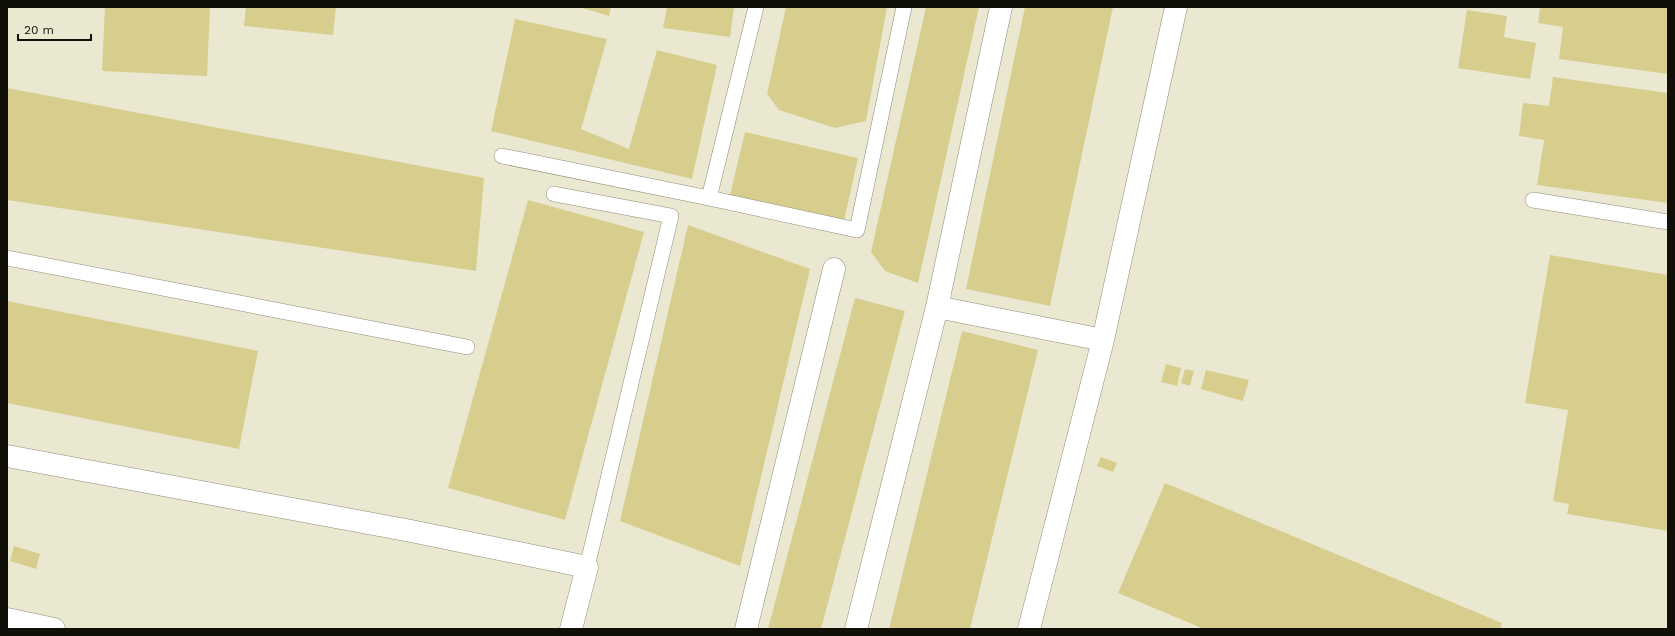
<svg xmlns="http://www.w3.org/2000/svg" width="1675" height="636" font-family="'Work Sans',sans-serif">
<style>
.building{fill:#d7ce8e}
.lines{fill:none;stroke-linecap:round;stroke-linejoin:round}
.lane-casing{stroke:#8f8c78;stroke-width:16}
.street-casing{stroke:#8f8c78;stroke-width:23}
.lane{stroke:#fff;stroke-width:15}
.street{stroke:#fff;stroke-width:22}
</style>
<rect width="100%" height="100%" fill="#ebe8d2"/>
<path class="building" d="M105 7H210L207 76 102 71Z
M246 7H336L333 35 244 26Z
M579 7H611L609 16Z
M667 7H734L730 37 663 28Z
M786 7H887L866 121 835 128 779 110 767 94Z
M926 7H979L918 283 885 271 871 252Z
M1025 7H1113L1050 306 966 289Z
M1540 7H1668V74L1559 59 1563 27 1538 23Z
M1467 10 1507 16 1504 37 1536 43 1530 79 1458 68Z
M515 19 607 39 581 129 629 149 657 50 717 65 692 179 491 131Z
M1553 77 1668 93V203L1537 185 1544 140 1519 136 1523 103 1549 106Z
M7 88 484 178 476 271 7 200Z
M745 132 858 158 844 221 730 195Z
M528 200 644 232 565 520 448 488Z
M688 225 810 269 740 566 620 521Z
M1550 255 1668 275V531L1567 514 1569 504 1553 501 1568 410 1525 403Z
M855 298 905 311 821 629H768Z
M7 301 258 351 239 449 7 403Z
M962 331 1038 350 970 629H889Z
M1166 364 1181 368 1177 386 1161 382Z
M1185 369 1194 371 1190 386 1181 383Z
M1206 370 1249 380 1243 401 1201 389Z
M1101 457 1117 463 1113 472 1097 466Z
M1165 483 1502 623 1500 629H1204L1118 593Z
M14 546 40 554 36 569 10 561Z"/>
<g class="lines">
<g class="lane-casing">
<path id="lane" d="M502 156 709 198 857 230 904 7
M554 194 671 216 587 567
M709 198 756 7
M1533 200 1668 222
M7 258 467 347"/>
</g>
<g class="street-casing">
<path id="street" d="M937 307 1103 340
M7 456 411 531 587 567 571 629
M7 619 54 629
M746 629 834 269
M856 629 937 307 1001 7
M1029 629 1103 340 1176 7"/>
</g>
<use href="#lane" class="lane"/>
<use href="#street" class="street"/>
</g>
<rect width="1675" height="636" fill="none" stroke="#100f08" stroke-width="16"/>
<path d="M18 34v6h73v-6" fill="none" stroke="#100f08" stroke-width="2"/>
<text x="24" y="34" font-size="12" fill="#100f08" stroke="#ebe8d2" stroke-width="3" paint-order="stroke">20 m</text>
</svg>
